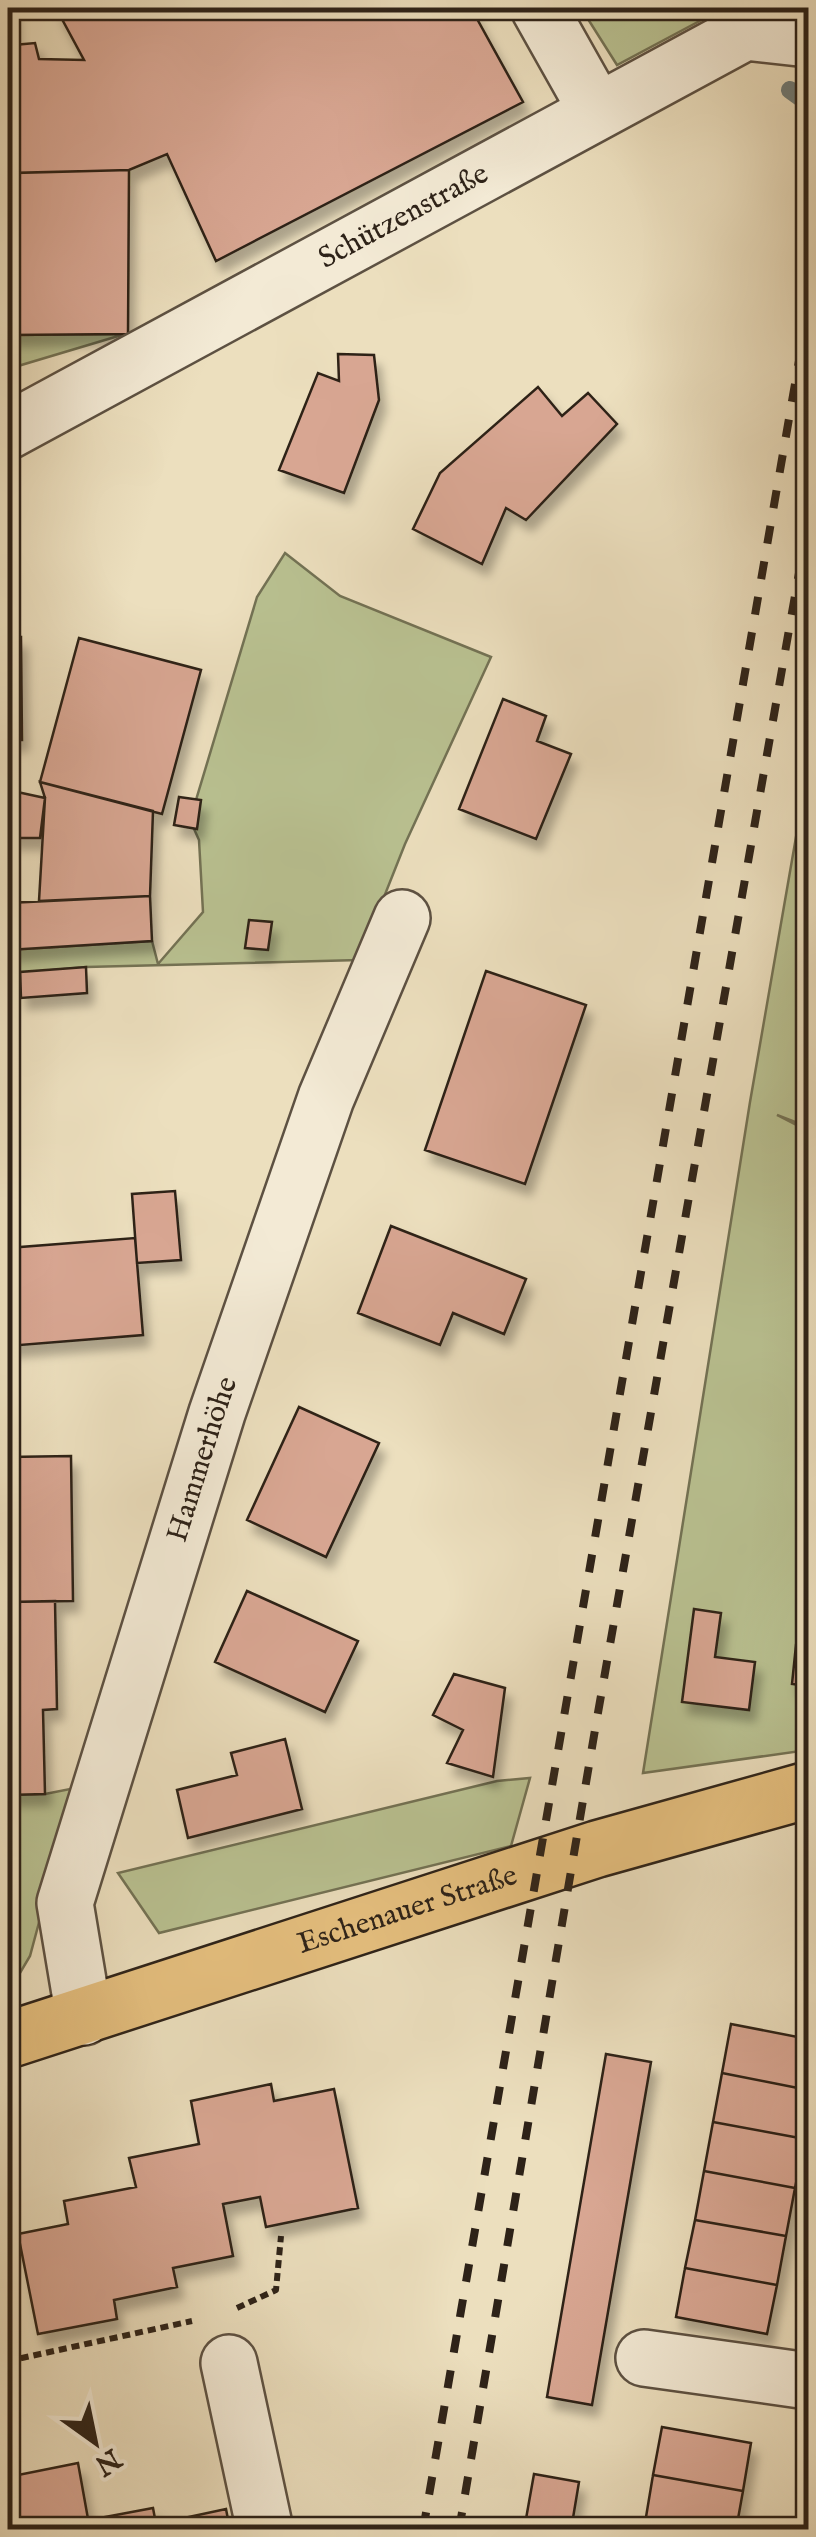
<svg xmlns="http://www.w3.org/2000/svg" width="816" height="2537" font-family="'IM FELL English',serif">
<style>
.green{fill:#b9c191;stroke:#737254;stroke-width:2.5}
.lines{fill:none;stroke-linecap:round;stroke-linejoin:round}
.stream{stroke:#707d7a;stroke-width:18}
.building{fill:#d8a692;stroke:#2d2218;stroke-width:2.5;filter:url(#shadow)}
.minor-casing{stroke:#5d5142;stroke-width:60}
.major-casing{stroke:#2d2218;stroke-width:60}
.path{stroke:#2d2218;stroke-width:6;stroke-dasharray:8 5;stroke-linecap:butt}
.minor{stroke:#f3ead5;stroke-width:55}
.major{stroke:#e6c07f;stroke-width:55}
.rail{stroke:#2d2218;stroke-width:8;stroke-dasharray:18 18;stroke-linecap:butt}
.labels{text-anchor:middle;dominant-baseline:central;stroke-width:10;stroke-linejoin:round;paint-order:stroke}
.street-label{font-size:30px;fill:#2d2218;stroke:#f3ead5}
</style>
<defs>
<filter id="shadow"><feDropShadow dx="6" dy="11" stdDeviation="5" flood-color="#0004"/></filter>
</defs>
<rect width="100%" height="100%" fill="#ecdfbe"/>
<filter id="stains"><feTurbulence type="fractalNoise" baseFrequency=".002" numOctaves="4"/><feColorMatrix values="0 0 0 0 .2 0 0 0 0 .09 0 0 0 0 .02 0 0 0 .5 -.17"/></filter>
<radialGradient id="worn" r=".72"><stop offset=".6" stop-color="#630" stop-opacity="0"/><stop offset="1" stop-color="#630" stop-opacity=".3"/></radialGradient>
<path class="green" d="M581 8H724L617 65Z
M125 334 8 369V335Z
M285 553 340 596 491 657 405 844 359 960 86 967 8 974V950L152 941 158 964 203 912 199 840 190 820 257 597Z
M808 768V1127L777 1115 808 1131V1750L643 1773 750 1102Z
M530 1778 511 1846 159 1933 118 1873 497 1781Z
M75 1788 30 1956 20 1973 8 1984V1795L45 1794Z"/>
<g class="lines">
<path class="stream" d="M790 90 808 103"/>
</g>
<path class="building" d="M8 8H13L16 173H8Z
M56 8H471L523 102 216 261 167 154 129 170 16 173 14 45 35 43 39 59 84 60Z
M129 170 128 334 8 335V173Z
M338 354 374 355 379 400 344 493 279 470 318 373 339 381Z
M538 387 562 416 588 393 617 424 526 520 506 508 482 564 413 529 440 473Z
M8 637H21L22 740H8Z
M79 638 201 670 162 814 40 782Z
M503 699 546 716 537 741 571 754 536 839 459 809Z
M40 782 153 811 150 896 39 901 45 798Z
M8 790 45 798 40 838H8Z
M179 797 201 800 197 829 174 825Z
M150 896 152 941 8 950V903Z
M249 920 272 922 268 950 245 948Z
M86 967 87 993 21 998 20 972Z
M486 971 586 1005 525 1184 425 1150Z
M175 1191 181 1260 137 1263 132 1194Z
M391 1226 526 1279 504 1334 453 1313 440 1345 358 1313Z
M135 1238 143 1335 8 1346V1248Z
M299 1407 379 1443 326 1557 247 1520Z
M71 1456 73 1601 8 1602V1457Z
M247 1591 358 1641 325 1712 215 1662Z
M55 1601 57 1709 43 1710 45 1794 8 1795V1602Z
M694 1609 721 1613 715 1657 755 1662 749 1710 682 1702Z
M796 1645 808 1646V1686L792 1684Z
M454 1674 505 1688 493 1777 447 1763 463 1730 433 1715Z
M285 1739 302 1809 188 1838 177 1790 237 1775 231 1753Z
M731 2024 808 2039V2090L722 2073Z
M606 2054 651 2062 592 2405 547 2397Z
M722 2073 808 2090 805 2139 713 2122Z
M271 2084 274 2101 334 2089 358 2208 266 2227 260 2197 223 2204 233 2256 173 2268 177 2287 114 2300 117 2319 38 2334 18 2234 68 2224 64 2201 136 2187 129 2158 199 2144 191 2101Z
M713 2122 805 2139 795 2188 704 2171Z
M704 2171 795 2188 786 2236 695 2220Z
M695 2220 786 2236 777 2285 685 2268Z
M685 2268 777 2285 767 2334 676 2317Z
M662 2427 751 2443 743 2491 653 2475Z
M78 2463 90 2530H8V2477Z
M534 2474 579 2482 571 2530H524Z
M653 2475 743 2491 736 2530H679L645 2523Z
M153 2508 156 2524 226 2509 230 2530H90L89 2520Z"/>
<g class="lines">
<g class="minor-casing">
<g id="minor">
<path d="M539 8 597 111"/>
<path id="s1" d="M8 431 745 32 808 39"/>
<path id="s2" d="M84 2017 65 1903 217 1413 326 1098 402 918"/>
<path d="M644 2358 808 2381"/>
<path d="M229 2363 265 2530"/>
</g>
</g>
<g class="major-casing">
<g id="major">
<path id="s3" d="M8 2040 597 1849 808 1790"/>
</g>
</g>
<path class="path" d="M237 2308 276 2290 281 2236
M8 2361 192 2321"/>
<use href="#minor" class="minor"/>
<use href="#major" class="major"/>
<path class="rail" d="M423 2530 808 309
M459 2530 596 1724 808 522"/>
</g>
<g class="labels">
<g class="street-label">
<text stroke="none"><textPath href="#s1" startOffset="450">Schützenstraße</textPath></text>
<text stroke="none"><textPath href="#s2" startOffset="580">Hammerhöhe</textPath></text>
<text stroke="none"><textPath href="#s3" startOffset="420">Eschenauer Straße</textPath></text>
</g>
</g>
<rect width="816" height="2537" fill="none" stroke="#ecdfbe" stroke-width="40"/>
<rect x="10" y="10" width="796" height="2517" fill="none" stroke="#2d2218" stroke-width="5"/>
<rect x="20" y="20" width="776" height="2497" fill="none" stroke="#2d2218" stroke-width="2.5"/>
<g transform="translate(95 2442) rotate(147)" stroke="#f3ead5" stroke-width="8" paint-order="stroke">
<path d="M0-8L18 38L0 25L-18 38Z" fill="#2d2218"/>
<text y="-15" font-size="28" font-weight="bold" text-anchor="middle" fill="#2d2218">N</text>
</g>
<rect width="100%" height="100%" filter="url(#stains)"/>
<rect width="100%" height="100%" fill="url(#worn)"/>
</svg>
